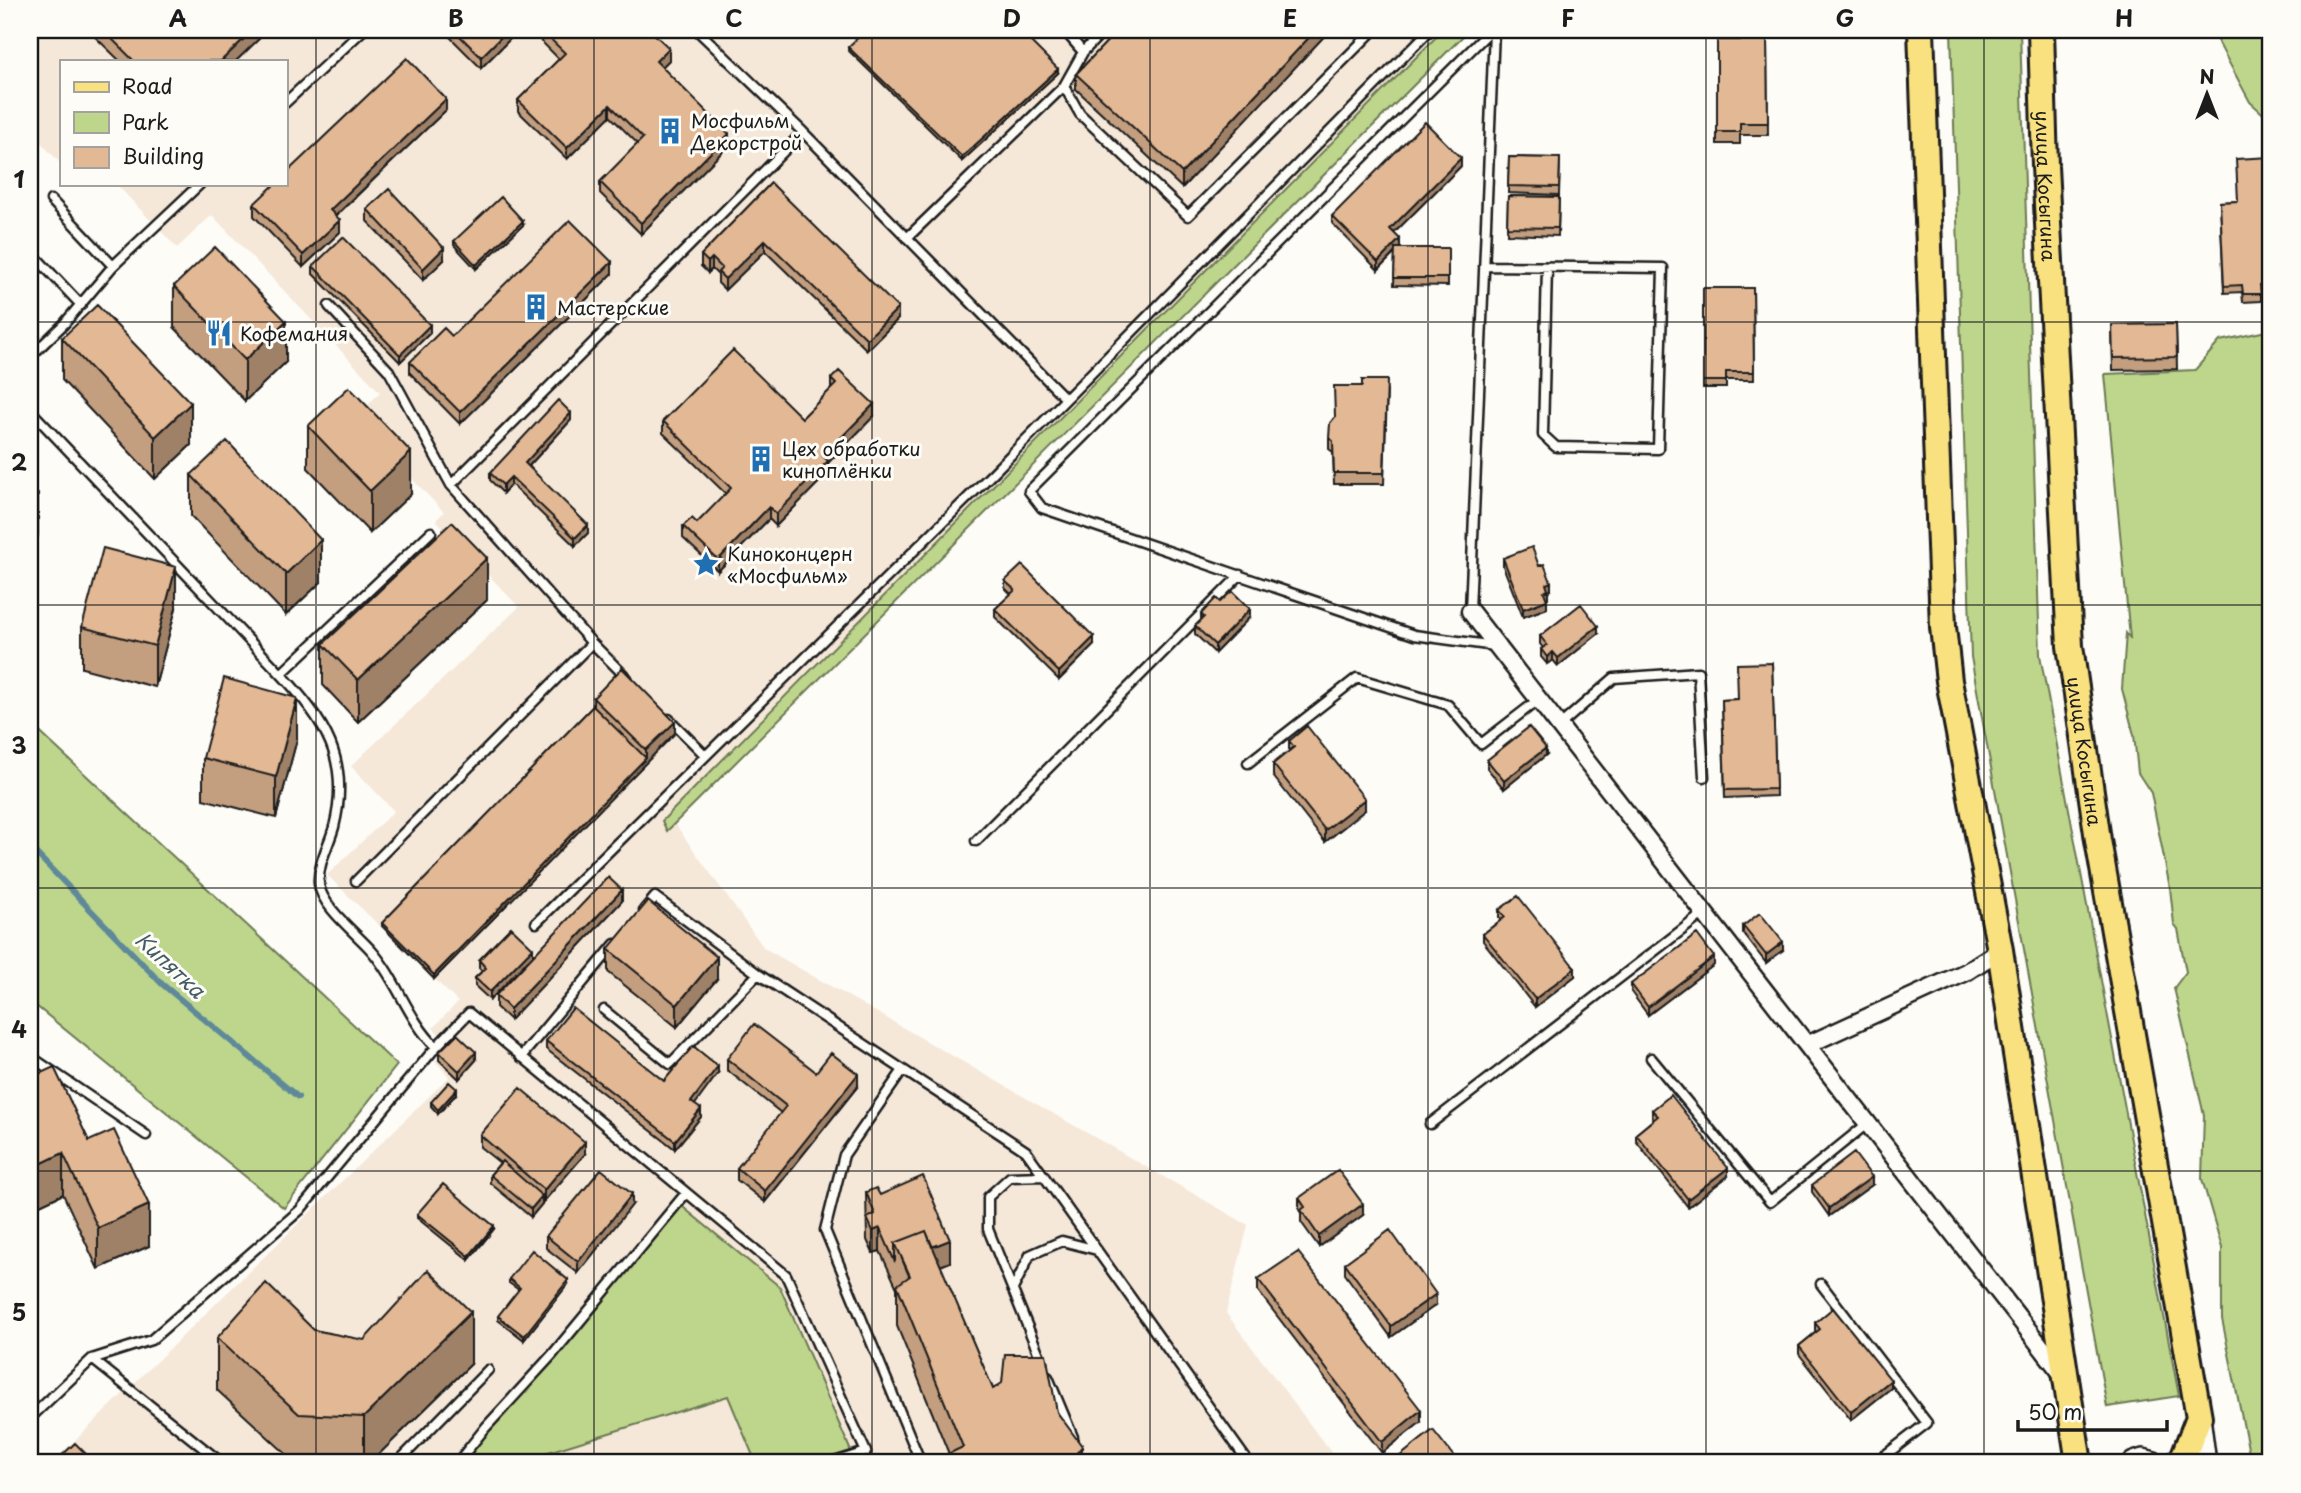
<svg xmlns="http://www.w3.org/2000/svg" width="2301" height="1493" font-family="'Playpen Sans',sans-serif">
<style>
.built{fill:#f5e8d9}
.green{fill:#bdd68c;stroke:#6c7954;stroke-width:2}
.lines{fill:none;stroke-linecap:round;stroke-linejoin:round}
.stream{stroke:#5f8999;stroke-width:6}
.service-casing{stroke:#1c1c1c;stroke-width:13}
.minor-casing{stroke:#1c1c1c;stroke-width:21}
.secondary-casing{stroke:#1c1c1c;stroke-width:26}
.primary-casing{stroke:#1c1c1c;stroke-width:30}
.service{stroke:#fdfcf7;stroke-width:8}
.minor{stroke:#fdfcf7;stroke-width:16}
.secondary{stroke:#fdfcf7;stroke-width:21}
.primary{stroke:#fae180;stroke-width:24}
.wall{fill:#c39e7f;stroke:#1c1c1c;stroke-width:2}
.shaded-wall{fill:#9f8168;stroke:#1c1c1c;stroke-width:2}
.building{fill:#e3b894;stroke:#1c1c1c;stroke-width:2}
.grid{fill:none;stroke:#1c1c1c;stroke-width:2;stroke-opacity:0.55}
.labels{text-anchor:middle;dominant-baseline:central;stroke-width:6;stroke-linejoin:round;paint-order:stroke}
.poi-label{font-size:19px;fill:#1c1c1c;stroke:#fdfcf7;text-anchor:start}
.street-label{font-size:19px;fill:#1c1c1c;stroke:#fdfcf7}
.water-label{font-size:21px;font-style:italic;fill:#435c65;stroke:#fdfcf7}
.neatline{fill:none;stroke:#1c1c1c;stroke-width:2.5}
.grid-label{font-size:23px;text-anchor:middle;font-weight:bold;fill:#1c1c1c}
</style>
<rect width="100%" height="100%" fill="#fdfcf7"/>
<filter id="ink" filterUnits="userSpaceOnUse"><feTurbulence type="fractalNoise" baseFrequency=".0143" numOctaves="2"/><feDisplacementMap in="SourceGraphic" scale="14" xChannelSelector="R" yChannelSelector="G"/><feConvolveMatrix kernelMatrix="1 2 1 2 8 2 1 2 1" color-interpolation-filters="sRGB"/></filter>
<g filter="url(#ink)">
<path class="built" d="M30 30H1469L675 824 764 948 1248 1225 1226 1313 1339 1463H52L449 1077 435 1061 450 1045 433 1028 458 1002 327 875 394 811 351 766 519 607 436 520 444 512 386 452 366 407 380 392 212 215 177 248 116 184H285V61H61V164L30 131 32 120 30 118Z"/>
<path class="green" d="M1443 30H1469L667 831 662 821Z
M1951 30H2020L2040 655 2179 1396 2107 1407 1971 657Z
M2224 30H2271V121L2250 102 2218 42Z
M2271 330V1463H2251L2222 1319V1248L2202 1179 2204 1115 2174 988 2186 972 2178 929 2174 924 2170 888 2151 793 2138 773 2134 735 2122 689 2126 633 2130 638 2105 374 2195 370 2220 341Z
M30 723 397 1065 284 1208 30 1001Z
M678 1203 780 1287 853 1456 831 1463H756L728 1396 545 1453 546 1463H457Z"/>
<g class="lines">
<path class="stream" d="M30 847 162 984 298 1097"/>
<g class="service-casing">
<path id="service" d="M697 30 803 132 1065 398
M1064 30 1083 52
M1104 30 1083 52 1064 86 1080 114 1188 216 1374 30
M1491 30 1029 491 1042 508 1414 635 1495 646
M285 103 363 30
M51 200 113 266
M907 238 1064 86
M30 251 81 305
M1484 266 1663 268 1658 449 1556 447 1543 435 1547 267
M329 306 389 371 451 485 592 643 627 678
M30 357 64 324 113 266 200 184
M30 410 281 674C325 721 351 760 334 827 329 845 317 865 319 884 321 906 356 933 371 950 397 979 408 1020 436 1047
M451 485 803 132
M1470 611 1494 30
M281 674 431 532
M669 719 705 755
M1559 726 1614 678 1698 672 1704 777
M1248 763 1357 678 1448 705 1481 744 1538 700
M976 841 1240 575
M356 881 592 643
M644 910 655 897 758 974 1026 1151 1249 1463
M536 923 994 472 1430 30
M604 1010 670 1064 758 974
M30 1056 146 1135
M521 1057 615 944
M1651 1058 1770 1202 1868 1123
M903 1070 844 1155 825 1230 921 1463
M1430 1124 1704 913
M1821 1284 1927 1423 1875 1463
M1013 1289 1030 1255 1062 1241 1097 1250
M92 1359 222 1463
M1042 1362 988 1229V1197L1010 1177 1044 1176
M1048 1377 1073 1437
M30 1418 92 1359 151 1340 300 1210 436 1047 469 1013 786 1275 866 1452 831 1463
M397 1463 488 1370
M457 1463 486 1427 552 1355 686 1193"/>
</g>
<g class="minor-casing">
<path id="minor" d="M1470 611 2063 1375
M1807 1045 1966 972 2000 950"/>
</g>
<g class="secondary-casing">
<path id="secondary" d="M2199 1417 2205 1463
M2134 1463 2143 1460 2154 1463"/>
</g>
<g class="primary-casing">
<g id="primary">
<path d="M1921 30 1943 627 1949 681 2000 950 2079 1463"/>
<path id="s1" d="M2041 30 2045 166 2070 646 2098 840 2199 1417 2181 1463"/>
</g>
</g>
<use href="#service" class="service"/>
<use href="#minor" class="minor"/>
<use href="#secondary" class="secondary"/>
<use href="#primary" class="primary"/>
</g>
<path class="wall" d="M88 30H268L236 61H120Z
M443 30H519L481 68Z
M530 30H650L669 60 662 67 729 145 641 234 600 193V182L638 144 610 116 567 159 518 111V100L559 59Z
M1118 30H1330L1182 188 1076 89V74Z
M1717 40H1767L1768 135H1740V144H1717Z
M848 47 1058 73 962 161 848 50Z
M446 110 336 216 340 232 303 267 254 216V204Z
M1509 157 1560 158 1559 195 1508 193Z
M2271 157V292H2261V301L2243 302 2242 292 2224 293 2220 202 2238 201Z
M1461 166 1394 233 1400 248H1448V286L1394 285 1395 253 1378 270 1332 223V216Z
M771 183 898 319 867 350 765 251 725 290 718 283V275L712 269 708 273 701 266V255Z
M1508 196 1559 197 1558 236 1507 234Z
M367 209 444 260 423 280 367 221Z
M523 225 476 269 454 245V241Z
M313 266 430 333 400 362 313 274Z
M612 274 460 424 410 373V362L452 336Z
M174 286 286 362 245 401 174 327Z
M1703 288H1753L1754 380H1726V388H1703Z
M2176 324 2177 369 2113 370 2112 325Z
M62 338 191 445 155 479 62 380Z
M831 379 874 416 828 463V473L776 526 769 519 718 571 683 538V526L697 523 726 494 663 433V421L802 418 831 389Z
M1387 391 1384 484H1334L1333 452 1329 449V438Z
M571 420 529 466 588 533 575 546 511 484 503 493 490 480V473Z
M308 426 411 494 370 533 308 468Z
M191 475 321 582 286 615 191 516Z
M1503 558 1539 566 1551 590 1548 591V598L1546 599 1547 608 1523 617 1503 566Z
M1005 581 1094 645 1059 680 995 617V609L1011 594 1005 588Z
M487 600 358 722 323 685V644Z
M1220 602 1250 617 1215 653 1195 634V626L1201 621V614Z
M176 608 155 687 82 668V627Z
M1598 634 1558 666 1553 660 1547 664 1541 657V649L1543 648 1540 644V636Z
M1772 663 1776 796 1725 798 1722 700 1738 699Z
M593 698 675 733 434 979 382 926V923L593 706Z
M297 739 276 818 203 799V758Z
M1289 741 1365 810 1325 842 1273 776V764L1289 752Z
M1546 755 1504 789 1487 768V760Z
M622 901 510 1020 496 1007V995Z
M1499 910 1575 976 1535 1007 1483 941V934L1501 920 1499 918Z
M1743 926 1783 950 1766 963 1743 933Z
M511 927 490 1000 475 986V978L482 971 479 968V960Z
M608 949 717 979 677 1027 608 972Z
M1714 965 1648 1015 1631 992V984Z
M546 1041 664 1081 718 1073 694 1105 701 1117 675 1149 546 1049Z
M439 1052 476 1060 459 1079 439 1060Z
M727 1059 816 1072 858 1086 765 1202 737 1180V1168L781 1113 727 1070Z
M30 1078 89 1141 149 1246 98 1269 63 1194 38 1206 30 1188Z
M457 1093 438 1114 431 1106V1102Z
M1652 1110 1728 1176 1688 1207 1636 1141V1134L1654 1119 1652 1118Z
M480 1135 585 1154 544 1201 542 1199V1204L531 1217 490 1183V1175L500 1163 480 1147Z
M1812 1185H1872L1829 1216 1812 1192Z
M866 1192 880 1195 950 1262 940 1266 993 1389 1057 1412 1082 1463H929L949 1454 897 1326V1288L880 1251 873 1253 867 1240Z
M1299 1198 1363 1215 1319 1247 1301 1222V1213L1299 1210Z
M632 1205 578 1273 546 1248V1236Z
M417 1214 494 1229 469 1260 417 1218Z
M1345 1263 1436 1305 1391 1337 1345 1274Z
M509 1279 568 1284 524 1340 498 1320V1316L519 1290 509 1283Z
M1258 1279 1421 1422 1382 1453 1258 1291Z
M1815 1323 1891 1388 1851 1420 1799 1354V1346L1816 1332 1815 1330Z
M314 1330 471 1364 370 1463H296L217 1390V1338Z"/>
<path class="shaded-wall" d="M253 30H268L236 61H221Z
M508 30H519L481 68V57Z
M1316 30H1330L1182 188V173Z
M669 48V60L656 73V61Z
M1058 69V73L962 161V157Z
M446 99V110L330 221V210Z
M610 105V116L567 159V148Z
M32 125V137L30 139V127Z
M729 134V145L641 234V223Z
M1461 158V166L1390 237V229Z
M340 220V232L303 267V255Z
M523 221V225L476 269V265Z
M1400 239V247L1378 270V262Z
M765 240V251L725 290V279Z
M444 248V260L423 280V269Z
M712 258V269L708 273V262Z
M612 262V274L460 424V412Z
M898 308V319L867 350V339Z
M286 321V362L245 401V360Z
M430 325V333L400 362V355Z
M191 403V445L155 479V437Z
M874 404V416L828 463V473L776 526V514L823 456Z
M571 413V420L525 470V463Z
M411 452V494L370 533V491Z
M511 477V484L503 493V485Z
M38 494V535L30 566V524Z
M769 507V519L718 571V560Z
M588 525V533L575 546V538Z
M321 540V582L286 615V574Z
M487 558V600L358 722V680Z
M176 567V608L155 687V646Z
M1551 582V590L1548 591V598L1544 600V592L1546 584Z
M1547 600V608L1523 617V609Z
M1250 609V617L1215 653V645Z
M1598 626V634L1558 666V658Z
M1094 637V645L1059 680V672Z
M1553 652V660L1547 664V657Z
M297 698V739L276 818V777Z
M675 722V733L434 979V975L646 758V750Z
M1546 748V755L1504 789V781Z
M1365 799V810L1325 842V830Z
M622 890V901L510 1020V1009Z
M1783 942V950L1766 963V955Z
M533 948V955L490 1000V992Z
M717 957V979L677 1027V1005Z
M1714 957V965L1648 1015V1007Z
M1575 968V976L1535 1007V999Z
M476 1052V1060L459 1079V1071Z
M718 1066V1073L691 1110V1102Z
M858 1074V1086L765 1202V1191Z
M457 1089V1093L438 1114V1110Z
M701 1109V1117L675 1149V1141Z
M585 1142V1154L544 1201V1190Z
M63 1153V1194L38 1206V1165Z
M1728 1168V1176L1688 1207V1199Z
M1872 1177V1185L1829 1216V1208Z
M632 1194V1205L578 1273V1262Z
M542 1196V1204L531 1217V1209Z
M1363 1204V1215L1319 1247V1236Z
M149 1205V1246L98 1269V1228Z
M494 1226V1229L469 1260V1256Z
M880 1228V1251L873 1253V1231Z
M950 1240V1262L910 1278 902 1259Z
M568 1280V1284L524 1340V1336Z
M1436 1294V1305L1391 1337V1326Z
M471 1312V1364L370 1463H364V1417Z
M1891 1380V1388L1851 1420V1412Z
M1421 1410V1422L1382 1453V1442Z
M1082 1446V1463H1069Z
M1039 1459V1463H1024Z"/>
<path class="building" d="M103 30H253L221 61H134Z
M454 30H508L481 57Z
M541 30H650L669 48 656 61 729 134 641 223 600 182 643 138 610 105 567 148 518 100 565 53Z
M866 30H1019L1058 69 962 157 848 47Z
M1118 30H1316L1182 173 1076 74Z
M1717 40H1767L1768 123H1740V132H1717Z
M407 58 446 99 330 210 340 220 303 255 254 204 275 184H285V174Z
M1425 122 1461 158 1390 229 1400 239 1378 262 1332 216Z
M1509 157 1560 158 1559 187 1508 186Z
M2271 157V284L2260 285 2261 294H2243L2242 285 2224 286 2220 202 2238 201 2236 159Z
M771 183 898 308 867 339 765 240 725 279 718 272 722 268 712 258 708 262 701 255Z
M389 189 444 248 423 269 367 209Z
M1508 196 1559 197 1558 228 1507 227Z
M501 197 523 221 476 265 454 241Z
M570 220 612 262 460 412 410 362 444 328 452 336Z
M343 237 430 325 400 355 313 266Z
M215 247 286 321 245 360 174 286Z
M1395 248H1448V278H1394Z
M1703 288H1753L1754 372H1726V381H1703Z
M97 305 191 403 155 437 62 338Z
M2176 324 2177 357 2113 358 2112 325Z
M733 350 802 418 836 384 831 379 839 371 874 404 823 456 828 461 776 514 769 507 718 560 683 526 692 518 697 523 731 488 663 421Z
M1362 380H1387L1384 473H1334L1333 441 1329 438 1330 423 1335 417 1334 386H1362Z
M349 387 411 452 370 491 308 426Z
M558 400 571 413 525 463 588 525 575 538 511 477 503 485 490 473Z
M227 441 321 540 286 574 191 475Z
M30 491 38 494 30 524Z
M452 522 487 558 358 680 323 644Z
M1532 547 1539 566 1544 564 1551 582 1546 584 1548 590 1544 592 1547 600 1523 609 1503 558Z
M103 548 176 567 155 646 82 627Z
M1022 565 1094 637 1059 672 995 609 1015 590 1005 581Z
M1232 591 1250 609 1215 645 1195 626 1204 617 1201 614 1216 598 1220 602Z
M1581 604 1598 626 1558 658 1553 652 1547 657 1541 649 1547 645 1540 636Z
M1772 663 1776 789 1725 790 1722 700 1738 699 1737 664Z
M622 668 675 722 646 750 593 698Z
M224 678 297 698 276 777 203 758Z
M593 706 646 758 434 975 382 923Z
M1307 726 1365 799 1325 830 1273 764 1294 747 1289 741Z
M1529 727 1546 748 1504 781 1487 760Z
M608 877 622 890 510 1009 496 995Z
M1518 896 1575 968 1535 999 1483 934 1505 917 1499 910Z
M648 901 717 957 677 1005 608 949Z
M1760 913 1783 942 1766 955 1743 926Z
M511 927 533 948 490 992 475 978 486 968 479 960Z
M1697 934 1714 957 1648 1007 1631 984Z
M573 1008 664 1081 693 1046 718 1066 691 1102 701 1109 675 1141 546 1041Z
M754 1024 816 1072 831 1053 858 1074 765 1191 737 1168 786 1106 727 1059Z
M457 1034 476 1052 459 1071 439 1052Z
M54 1067 89 1141 114 1130 149 1205 98 1228 63 1153 38 1165 30 1147V1078Z
M449 1082 457 1089 438 1110 431 1102Z
M520 1088 585 1142 544 1190 480 1135Z
M1671 1095 1728 1168 1688 1199 1636 1134 1658 1116 1652 1110Z
M1854 1153 1872 1177 1829 1208 1812 1185Z
M502 1161 542 1196 531 1209 490 1175Z
M601 1169 632 1194 578 1262 546 1236Z
M1338 1170 1363 1204 1319 1236 1301 1210 1305 1207 1299 1198Z
M923 1176 950 1240 932 1247 926 1231 895 1243V1262L880 1228 873 1231 867 1218 875 1214 866 1192 876 1188 880 1195Z
M443 1184 494 1226 469 1256 417 1214Z
M1390 1230 1436 1294 1391 1326 1345 1263Z
M926 1231 993 1389 1002 1383 1005 1354H1046L1057 1412 1082 1446 1069 1463H1044L1039 1459 1024 1463H929L963 1447 897 1285 910 1276 895 1243Z
M532 1250 568 1280 524 1336 498 1316 520 1288 509 1279Z
M1298 1252 1421 1410 1382 1442 1258 1279Z
M428 1270 471 1312 364 1417 299 1414 217 1338 266 1283 314 1330 364 1340Z
M1833 1308 1891 1380 1851 1412 1799 1346 1820 1329 1815 1323Z
M1433 1430 1459 1463H1397L1394 1461Z
M75 1443 95 1463H54Z
M899 1459 901 1463H887Z"/>
</g>
<path class="grid" d="M316 30V1463M594 30V1463M872 30V1463M1150 30V1463M1428 30V1463M1706 30V1463M1984 30V1463M30 322H2271M30 605H2271M30 888H2271M30 1171H2271"/>
<defs>
<g id="building-bare" transform="scale(2.1)"><path d="M-4-6H4V6H1V3H-1V6H-4ZM-2.5-4.3h1.7v1.8h-1.7ZM.8-4.3h1.7v1.8H.8ZM-2.5-1h1.7V.8h-1.7ZM.8-1h1.7V.8H.8Z" fill="#1f6fb2" stroke="#fdfcf7" stroke-width="2.5" paint-order="stroke"/></g>
<g id="restaurant-bare" transform="scale(2.1)"><path d="M-5-6h1v4h1v-4h1v4h1v-4h1v5L-1.5 .5V6h-2V.5L-5-1ZM5-6V6H3V1.5H1.5Q1.5-4 5-6Z" fill="#1f6fb2" stroke="#fdfcf7" stroke-width="2.5" paint-order="stroke"/></g>
<g id="sight-bare" transform="scale(2.1)"><path d="M0-6L1.8-2.2L6-1.7L2.9 1.2L3.7 5.4L0 3.3L-3.7 5.4L-2.9 1.2L-6-1.7L-1.8-2.2Z" fill="#1f6fb2" stroke="#fdfcf7" stroke-width="2.5" paint-order="stroke"/></g>
</defs>
<g fill-rule="evenodd">
<use href="#building-bare" x="670" y="131"/>
<use href="#building-bare" x="536" y="307"/>
<use href="#restaurant-bare" x="219" y="333"/>
<use href="#building-bare" x="761" y="459"/>
<use href="#sight-bare" x="706" y="564"/>
</g>
<g class="labels">
<g class="poi-label">
<text x="691" y="120">Мосфильм<tspan x="691" dy="22">Декорстрой</tspan></text>
<text x="557" y="307">Мастерские</text>
<text x="240" y="333">Кофемания</text>
<text x="782" y="448">Цех обработки<tspan x="782" dy="22">киноплёнки</tspan></text>
<text x="727" y="553">Киноконцерн<tspan x="727" dy="22">«Мосфильм»</tspan></text>
</g>
<g class="street-label">
<text stroke="none"><textPath href="#s1" startOffset="156">улица Косыгина</textPath></text>
<text stroke="none"><textPath href="#s1" startOffset="723">улица Косыгина</textPath></text>
</g>
<g class="water-label">
<text transform="translate(171 964) rotate(43)">Кипятка</text>
</g>
</g>
<rect width="2301" height="1493" fill="none" stroke="#fdfcf7" stroke-width="77"/>
<rect x="60" y="60" width="228" height="126" fill="#fdfcf7" stroke="#a3a29f" stroke-width="2"/>
<rect x="74" y="82" width="35" height="10" fill="#fae180" stroke="#a3a29f" stroke-width="2"/>
<text x="122" y="94" font-size="21" fill="#1c1c1c">Road</text>
<rect x="74" y="112" width="35" height="21" fill="#bdd68c" stroke="#a3a29f" stroke-width="2"/>
<text x="122" y="130" font-size="21" fill="#1c1c1c">Park</text>
<rect x="74" y="147" width="35" height="21" fill="#e3b894" stroke="#a3a29f" stroke-width="2"/>
<text x="122" y="164" font-size="21" fill="#1c1c1c">Building</text>
<g transform="translate(2207 94)" stroke="#fdfcf7" stroke-width="5" paint-order="stroke">
<path d="M0-5L12 26L0 18L-12 26Z" fill="#1c1c1c"/>
<text y="-10" font-size="19" font-weight="bold" text-anchor="middle" fill="#1c1c1c">N</text>
</g>
<path d="M2018 1420v10h149v-10" fill="none" stroke="#1c1c1c" stroke-width="3.5"/>
<text x="2028" y="1420" font-size="21" fill="#1c1c1c" stroke="#fdfcf7" stroke-width="5" paint-order="stroke">50 m</text>
<rect x="38" y="38" width="2224" height="1416" class="neatline"/>
<g class="grid-label">
<text x="178" y="27">A</text>
<text x="456" y="27">B</text>
<text x="734" y="27">C</text>
<text x="1012" y="27">D</text>
<text x="1290" y="27">E</text>
<text x="1568" y="27">F</text>
<text x="1845" y="27">G</text>
<text x="2124" y="27">H</text>
<text x="19" y="188">1</text>
<text x="19" y="471">2</text>
<text x="19" y="754">3</text>
<text x="19" y="1038">4</text>
<text x="19" y="1321">5</text>
</g>
</svg>
